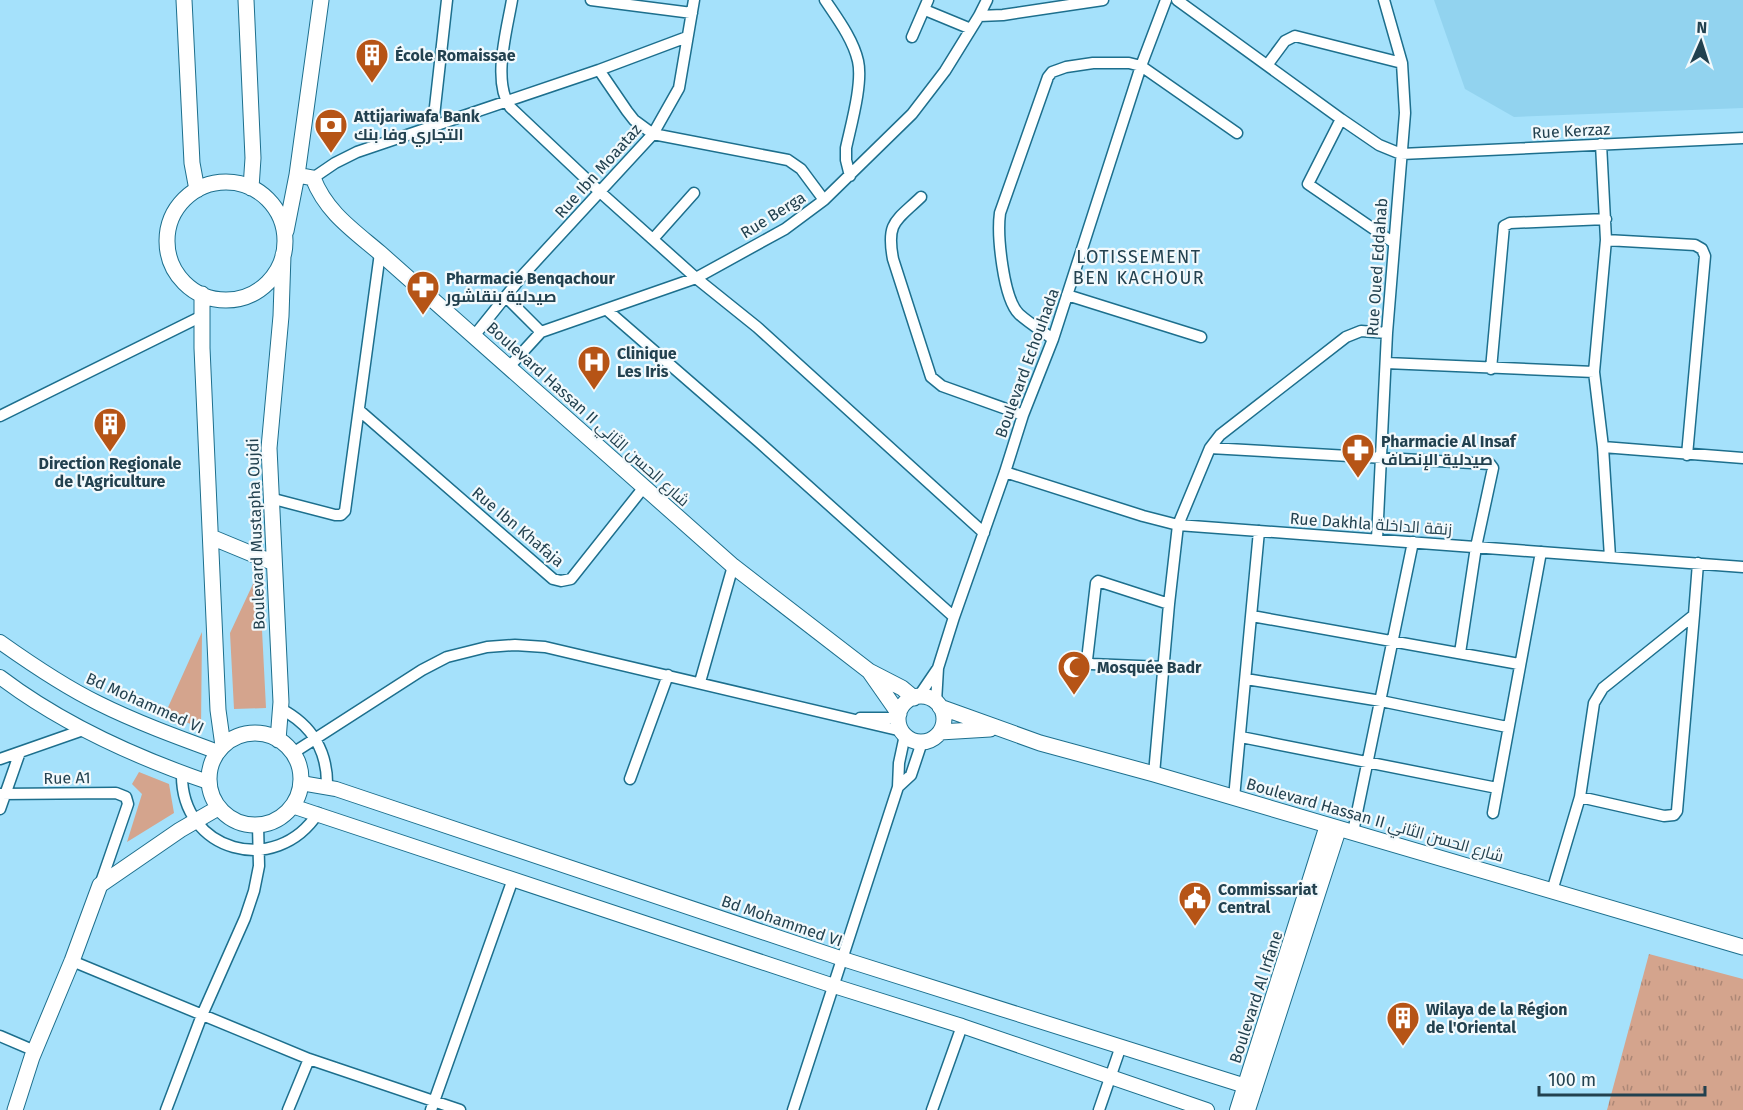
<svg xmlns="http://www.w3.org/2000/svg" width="1743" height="1110" font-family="'Fira Sans',Cairo,sans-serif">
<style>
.built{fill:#92d3ef}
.grass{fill:url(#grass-tufts)}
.park{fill:#d4a48d}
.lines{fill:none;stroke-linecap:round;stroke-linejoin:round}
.minor-casing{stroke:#1d6f8d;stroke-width:13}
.tertiary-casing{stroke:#1d6f8d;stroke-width:16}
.secondary-casing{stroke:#1d6f8d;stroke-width:17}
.minor{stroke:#fff;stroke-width:10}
.tertiary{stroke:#fff;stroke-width:14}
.secondary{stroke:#fff;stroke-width:15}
.labels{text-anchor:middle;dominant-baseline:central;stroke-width:4.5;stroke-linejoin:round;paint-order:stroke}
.poi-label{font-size:16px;font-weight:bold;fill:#22414f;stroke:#f2f9fc;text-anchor:start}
.street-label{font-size:16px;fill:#22414f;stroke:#f2f9fc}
.neighbourhood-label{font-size:18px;letter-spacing:1.5px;fill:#22414f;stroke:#f2f9fc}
</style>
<defs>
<pattern id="grass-tufts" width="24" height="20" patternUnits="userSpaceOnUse" patternTransform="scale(1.5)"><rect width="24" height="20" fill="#d4a48d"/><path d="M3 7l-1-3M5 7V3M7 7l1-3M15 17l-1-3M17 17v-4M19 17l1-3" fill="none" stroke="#ac8776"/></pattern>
</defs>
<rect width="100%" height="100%" fill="#a5e1fb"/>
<path class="built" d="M1434 0H1743V108L1514 117 1465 89Z"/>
<path class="grass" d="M1649 954 1743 979V1110H1607Z"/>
<path class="park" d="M259 571 266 708 234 709 230 633Z
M202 632 201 728 165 714Z
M139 772 169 784 174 813 127 842 142 794 132 784Z"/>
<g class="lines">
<g class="minor-casing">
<path id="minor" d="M512 0C507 30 492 81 510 107L600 192 696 278 757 327 984 533
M591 0 692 13
M825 0C837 18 853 39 858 61 863 83 851 125 846 148V160L850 176
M1177 0 1341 119 1379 145 1401 154 1743 138
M925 10 971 29
M979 16 1003 15 1103 0
M912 37 928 0
M1268 64 1285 41 1295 36 1402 63
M599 70 627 111 634 120 653 134 788 160 801 169 824 200
M1341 119 1308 184 1394 243
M433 125 447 0
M1601 144 1606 240 1594 372 1603 447 1610 557
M313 178 335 163 357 152 599 70 687 37
M921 197C896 221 886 222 893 259L931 377 942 386 1023 415
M653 239 694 193
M1606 240 1695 245 1702 249 1705 256 1687 455
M1067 295 1201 337
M506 297 541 332
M607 310 759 442 954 617
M474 336 523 275 653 134 679 88 694 0
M1053 339C1042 331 1029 323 1019 314 1003 298 997 235 1000 213L1048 77 1052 72 1066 67 1093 63H1129L1141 66 1237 133
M1386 363 1594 372
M509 367 541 332 696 278 785 229 824 200 912 114 945 71 979 16 987 0
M1491 369 1504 226 1510 223 1606 219
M360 411 553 579 561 581 571 579 644 487
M0 416 202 316
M1603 447 1743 458
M1210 448 1490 464 1493 468 1476 547 1460 653
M1005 472 1143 516 1178 525 1743 567
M270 498 335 515H341L345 511 380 253
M1377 539 1387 333 1405 113 1402 63 1384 0
M1252 616 1519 664
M1163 667 1091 664 1087 660 1096 583 1098 581 1169 604
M1246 679 1381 701 1507 727
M700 682 733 566
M919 696 938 668
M936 702 938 668 954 617 1005 472 1023 415 1053 339 1141 66 1166 0
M281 709C312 725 328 752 327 787
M860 718H899
M1241 737 1497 788
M293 753 422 670 447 657 487 647 515 645 545 647 902 731
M0 759 83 730
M182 773C180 852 276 878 318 813
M1154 774 1169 604 1178 525 1210 448 1220 435 1346 337 1361 331 1387 333
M630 779 668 675
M898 787 911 775 922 742
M0 794 116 793 126 797 128 804 100 885
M1580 797 1664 816 1674 815 1677 811 1694 615
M1234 798 1259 531
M0 809 20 752
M1493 813 1541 552
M1353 832 1413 542
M1552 891 1580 797 1594 703 1603 688 1694 615 1698 563
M72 961 309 1059 460 1110
M0 1036 35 1051
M166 1110 202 1015 245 918 254 891 259 866 258 825
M288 1110 309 1059
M431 1110 513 879
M793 1110 898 787 899 763 905 735
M932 1110 962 1026
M1099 1110 1121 1046"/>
</g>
<g class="tertiary-casing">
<path id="tertiary" d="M0 642C31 664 63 686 98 703 136 722 177 737 218 752
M0 677C62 724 135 757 208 782
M301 783 336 789 843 959 1255 1089
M292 806 834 986 962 1026 1207 1110
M1237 1110 1327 825
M1248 1110 1339 829"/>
</g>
<g class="secondary-casing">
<path id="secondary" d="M184 0 192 163 197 190
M246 0 253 158 251 188
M297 175 313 178C326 212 353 230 380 253L733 566 869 671 902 688 914 698
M167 241a59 59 0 1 1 118 0a59 59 0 1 1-118 0Z
M286 231 297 175 321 0
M202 294V348L218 710 223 746
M211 537 274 563
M869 671 899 714
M898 719a23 23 0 1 1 46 0a23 23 0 1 1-46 0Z
M940 707 1040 743 1154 774 1743 947
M940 732 990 729
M209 779a46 46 0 1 1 92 0a46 46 0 1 1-92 0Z
M278 740 281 702 269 448 281 316 283 255
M15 1110 32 1057 72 961 100 885 180 830 218 808"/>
</g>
<use href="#minor" class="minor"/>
<use href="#tertiary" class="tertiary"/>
<use href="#secondary" class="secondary"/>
</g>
<defs>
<g id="building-pin" transform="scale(1.725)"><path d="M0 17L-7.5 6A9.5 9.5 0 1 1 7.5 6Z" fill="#b65416" stroke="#f2f9fc"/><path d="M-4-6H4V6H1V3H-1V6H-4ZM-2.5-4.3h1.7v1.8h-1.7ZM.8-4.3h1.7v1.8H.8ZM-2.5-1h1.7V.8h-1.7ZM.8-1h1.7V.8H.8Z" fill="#fff"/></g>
<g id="bank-pin" transform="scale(1.725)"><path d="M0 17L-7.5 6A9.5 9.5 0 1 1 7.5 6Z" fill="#b65416" stroke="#f2f9fc"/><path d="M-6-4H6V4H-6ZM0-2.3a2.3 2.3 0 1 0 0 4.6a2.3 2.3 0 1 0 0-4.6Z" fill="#fff"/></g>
<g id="pharmacy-pin" transform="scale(1.725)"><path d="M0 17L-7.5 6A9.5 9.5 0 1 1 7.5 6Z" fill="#b65416" stroke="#f2f9fc"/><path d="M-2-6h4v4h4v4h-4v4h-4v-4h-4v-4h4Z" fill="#fff"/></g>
<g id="hospital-pin" transform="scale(1.725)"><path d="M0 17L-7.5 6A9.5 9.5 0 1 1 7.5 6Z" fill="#b65416" stroke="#f2f9fc"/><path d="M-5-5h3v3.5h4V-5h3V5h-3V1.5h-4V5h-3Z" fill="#fff"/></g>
<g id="mosque-pin" transform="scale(1.725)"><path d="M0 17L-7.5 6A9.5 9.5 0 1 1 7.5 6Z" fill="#b65416" stroke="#f2f9fc"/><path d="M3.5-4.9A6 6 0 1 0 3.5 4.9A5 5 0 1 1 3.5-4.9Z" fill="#fff"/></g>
<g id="civic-pin" transform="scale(1.725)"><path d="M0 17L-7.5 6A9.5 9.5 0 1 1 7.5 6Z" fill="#b65416" stroke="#f2f9fc"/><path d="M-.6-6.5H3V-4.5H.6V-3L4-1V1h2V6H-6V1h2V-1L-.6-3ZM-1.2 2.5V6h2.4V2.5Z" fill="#fff"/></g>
</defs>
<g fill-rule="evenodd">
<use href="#building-pin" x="372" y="55"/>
<use href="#bank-pin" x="331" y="125"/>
<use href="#pharmacy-pin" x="423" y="287"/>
<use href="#hospital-pin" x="594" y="362"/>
<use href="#building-pin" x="110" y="424"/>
<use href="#pharmacy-pin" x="1358" y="450"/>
<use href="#mosque-pin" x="1074" y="667"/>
<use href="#civic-pin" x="1195" y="898"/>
<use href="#building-pin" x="1403" y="1018"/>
</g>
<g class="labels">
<g class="poi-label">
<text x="395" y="55">École Romaissae</text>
<text x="354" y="116">Attijariwafa Bank<tspan x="354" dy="18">التجاري وفا بنك</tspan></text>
<text x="446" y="278">Pharmacie Benqachour<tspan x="446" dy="18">صيدلية بنقاشور</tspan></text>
<text x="617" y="353">Clinique<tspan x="617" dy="18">Les Iris</tspan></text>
<text x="1381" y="441">Pharmacie Al Insaf<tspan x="1381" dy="18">صيدلية الإنصاف</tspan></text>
<text x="110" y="463" text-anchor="middle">Direction Regionale<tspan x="110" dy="18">de l'Agriculture</tspan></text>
<text x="1097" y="667">Mosquée Badr</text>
<text x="1218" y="889">Commissariat<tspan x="1218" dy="18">Central</tspan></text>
<text x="1426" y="1009">Wilaya de la Région<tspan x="1426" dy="18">de l'Oriental</tspan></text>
</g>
<g class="street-label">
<text transform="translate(1571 131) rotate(-3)">Rue Kerzaz</text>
<text transform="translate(598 171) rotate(-48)">Rue Ibn Moaataz</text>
<text transform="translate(773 215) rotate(-32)">Rue Berga</text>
<text transform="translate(1377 267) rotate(-86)">Rue Oued Eddahab</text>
<text transform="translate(1027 363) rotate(-70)">Boulevard Echouhada</text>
<text transform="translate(588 414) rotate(42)">Boulevard Hassan II شارع الحسن الثاني</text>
<text transform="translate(1371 524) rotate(4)">Rue Dakhla زنقة الداخلة</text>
<text transform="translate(518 527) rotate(40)">Rue Ibn Khafaja</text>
<text transform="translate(256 534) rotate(-92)">Boulevard Mustapha Oujdi</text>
<text transform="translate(145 703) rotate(24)">Bd Mohammed VI</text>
<text transform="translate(67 778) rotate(-1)">Rue A1</text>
<text transform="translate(1375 820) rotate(16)">Boulevard Hassan II شارع الحسن الثاني</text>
<text transform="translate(782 921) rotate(19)">Bd Mohammed VI</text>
<text transform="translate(1256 997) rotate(-72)">Boulevard Al Irfane</text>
</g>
<g class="neighbourhood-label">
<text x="1139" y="257">LOTISSEMENT<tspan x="1139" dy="21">BEN KACHOUR</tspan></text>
</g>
</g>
<g transform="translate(1701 42) rotate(3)" stroke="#f2f9fc" stroke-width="4.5" paint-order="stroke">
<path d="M0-4.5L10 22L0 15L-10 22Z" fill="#22414f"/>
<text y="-9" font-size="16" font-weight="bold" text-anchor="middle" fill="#22414f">N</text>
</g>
<path d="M1539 1086v9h166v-9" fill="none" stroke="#22414f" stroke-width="3"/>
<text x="1548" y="1086" font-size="18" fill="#22414f" stroke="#f2f9fc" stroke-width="4.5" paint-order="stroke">100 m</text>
</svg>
